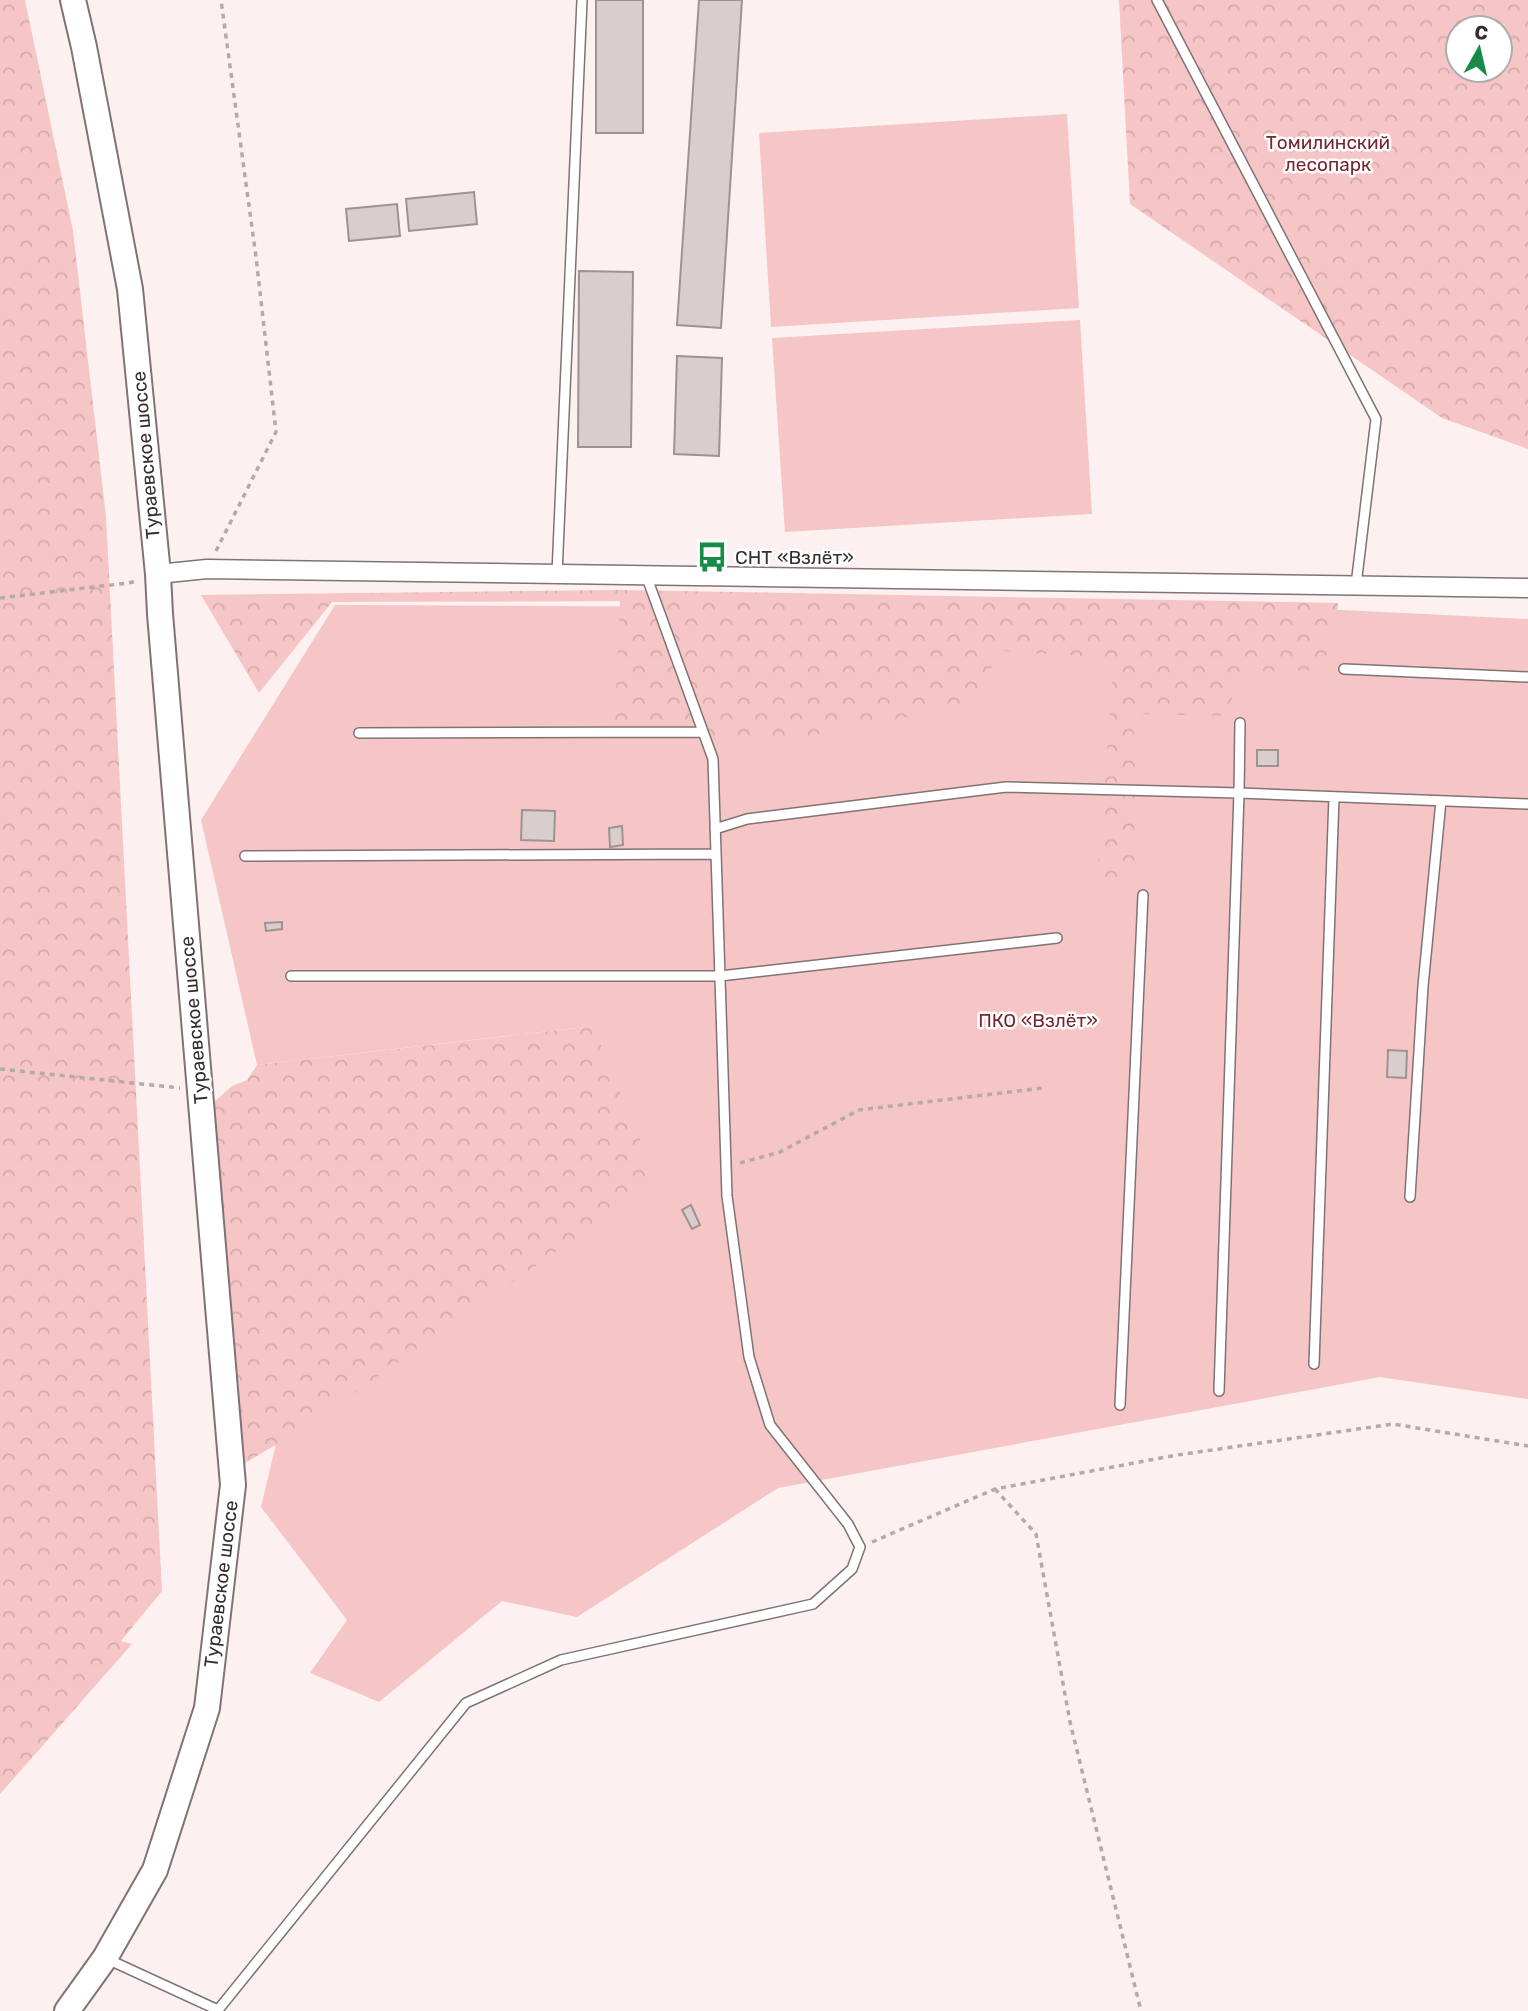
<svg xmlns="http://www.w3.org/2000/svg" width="1528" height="2011" font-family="Rubik,sans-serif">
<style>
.green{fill:#f6c5c6}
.forest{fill:url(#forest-crowns);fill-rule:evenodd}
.building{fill:#d9cdcd;stroke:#9e9293;stroke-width:2}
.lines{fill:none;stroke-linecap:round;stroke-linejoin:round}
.service-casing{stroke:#7f7374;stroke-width:12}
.minor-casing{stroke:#7f7374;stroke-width:21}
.secondary-casing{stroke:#7f7374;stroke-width:28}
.path{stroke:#b4aaaa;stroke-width:3.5;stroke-dasharray:5 5;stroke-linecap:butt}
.service{stroke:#fff;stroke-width:9}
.minor{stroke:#fff;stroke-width:18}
.secondary{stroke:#fff;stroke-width:24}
.labels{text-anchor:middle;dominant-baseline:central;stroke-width:5;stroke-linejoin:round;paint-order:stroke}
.park-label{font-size:19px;fill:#752731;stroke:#fff}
.street-label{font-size:19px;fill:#342f2f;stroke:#fff}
.poi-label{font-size:19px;fill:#342f2f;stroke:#fff;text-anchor:start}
</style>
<defs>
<pattern id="forest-crowns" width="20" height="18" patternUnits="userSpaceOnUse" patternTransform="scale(1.75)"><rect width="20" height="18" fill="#f6c5c6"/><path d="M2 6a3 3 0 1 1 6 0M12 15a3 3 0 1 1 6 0" fill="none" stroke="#d4aaaa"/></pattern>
</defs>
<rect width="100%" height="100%" fill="#fdf0f0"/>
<path class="green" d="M1067 114 1079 308 771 327 759 133Z
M1080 320 1092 514 785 532 772 338Z
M335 605 1342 610 1528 619V1399L1380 1377 778 1488 577 1617 502 1601 379 1702 310 1673 347 1620 261 1507 277 1440 592 1026 257 1065 201 820Z"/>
<path class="forest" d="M0 0H25L73 231 106 517 162 1591 121 1641 132 1644 0 1794Z
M1119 0H1528V449L1442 418 1130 204ZM1458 28H1500V70H1458Z
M620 590 1338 603 1336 631 1320 670 1233 672 1231 716 1132 714 1135 750 1134 885 1097 883 1114 658 1002 651 968 705 770 744 614 739 620 601 332 602 259 693 201 595Z
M593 1026 657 1181 284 1442 270 1448 244 1464 214 1102 232 1086 247 1080 257 1065Z"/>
<path class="building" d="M596 0H643V133H596Z
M699 0H742L721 328 677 325Z
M474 192 477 224 409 231 406 199Z
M397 204 400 236 349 241 346 209Z
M579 271 633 272 631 447H578Z
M677 356 722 358 719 456 674 454Z
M1257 750H1278V766H1257Z
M522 810 555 811 554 841 521 840Z
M622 826 623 845 610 847 609 828Z
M282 922V929L266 931 265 923Z
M1388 1050 1407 1051 1406 1078 1387 1077Z
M691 1205 700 1225 692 1229 682 1210Z"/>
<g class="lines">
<g class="service-casing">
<path id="service" d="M1157 0 1376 419 1356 585
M557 574 582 0
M1344 669 1528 677
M359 733 703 732
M715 829 747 819 1006 787 1239 793 1528 804
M245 856 716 854
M291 976H720L1057 938
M1410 1197 1423 986 1441 801
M1314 1364 1334 797
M1219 1391 1239 793 1240 723
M1120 1405 1143 895
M105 1958 218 2010 466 1703 561 1660 813 1604 852 1569 860 1547 848 1524 770 1425 749 1357 727 1196 713 759 646 575"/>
</g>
<g class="minor-casing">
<path id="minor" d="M158 574 207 569 1528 588"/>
</g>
<g class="secondary-casing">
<path id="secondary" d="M67 2011 105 1958 155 1870 207 1708 233 1485 160 614 158 574 130 289 84 47 73 0"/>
</g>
<path class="path" d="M216 551 276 432 256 257 221 0
M0 598 128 583 137 581
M0 1069 180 1088
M740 1163 780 1152 859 1110 1043 1088
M995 1489 1036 1534 1070 1722 1141 2011
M872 1542 995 1489 1177 1455 1393 1424 1528 1446"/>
<use href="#service" class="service"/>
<use href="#minor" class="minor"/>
<use href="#secondary" class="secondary"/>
</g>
<defs>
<g id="bus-bare" transform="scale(2.415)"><path d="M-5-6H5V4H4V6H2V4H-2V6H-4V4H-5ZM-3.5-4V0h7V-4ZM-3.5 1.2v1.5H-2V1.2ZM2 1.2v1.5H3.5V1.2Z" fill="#188c46" stroke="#fff" stroke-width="2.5" paint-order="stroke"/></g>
</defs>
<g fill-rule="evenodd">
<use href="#bus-bare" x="712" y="557"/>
</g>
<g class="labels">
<g class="park-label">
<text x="1328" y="142">Томилинский<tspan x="1328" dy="22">лесопарк</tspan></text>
<text x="1038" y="1020">ПКО «Взлёт»</text>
</g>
<g class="street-label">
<text transform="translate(146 455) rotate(-95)">Тураевское шоссе</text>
<text transform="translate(194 1020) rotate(-95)">Тураевское шоссе</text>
<text transform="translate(221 1584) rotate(-83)">Тураевское шоссе</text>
</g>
<g class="poi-label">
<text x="735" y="557">СНТ «Взлёт»</text>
</g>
</g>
<g transform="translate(1479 49) rotate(8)"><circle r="33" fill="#ffffff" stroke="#aeacac" stroke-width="2"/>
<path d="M0-5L12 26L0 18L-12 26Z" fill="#188c46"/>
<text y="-10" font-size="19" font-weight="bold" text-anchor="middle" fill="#342f2f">С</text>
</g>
</svg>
